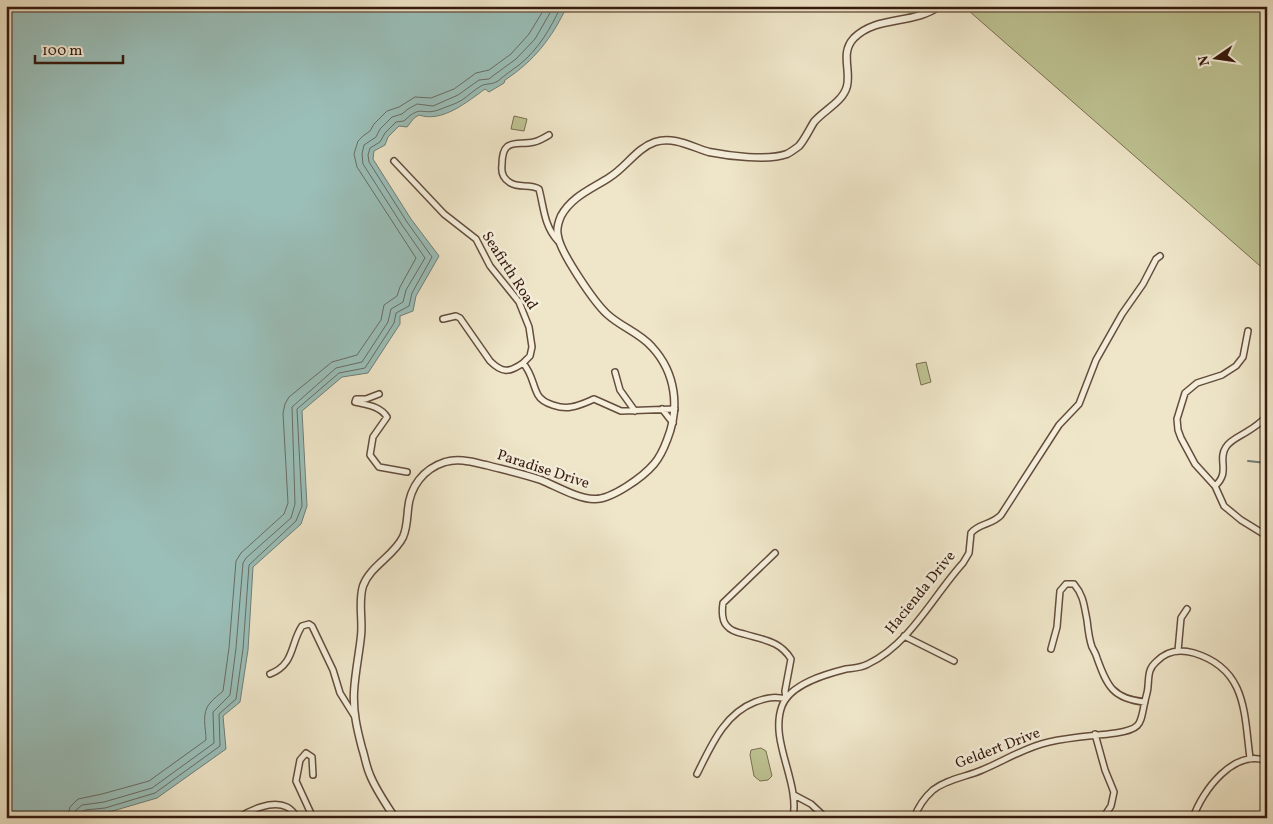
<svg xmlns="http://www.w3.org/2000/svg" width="1273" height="824" font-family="Vollkorn,serif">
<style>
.green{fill:#bec393;stroke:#7a6e50}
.water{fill:#9abfb9;stroke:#727d75}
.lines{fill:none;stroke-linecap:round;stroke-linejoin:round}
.shore{stroke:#686c64;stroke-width:1}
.stream{stroke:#727d75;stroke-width:2}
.minor-casing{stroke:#644d3d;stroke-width:8}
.tertiary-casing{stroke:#644d3d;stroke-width:9}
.minor{stroke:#f5efdc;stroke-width:5}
.tertiary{stroke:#f5efdc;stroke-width:6}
.labels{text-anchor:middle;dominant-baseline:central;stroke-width:5;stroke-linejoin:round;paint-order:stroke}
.street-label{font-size:15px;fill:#351a0e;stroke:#f5efdc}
</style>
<rect width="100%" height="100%" fill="#efe6c9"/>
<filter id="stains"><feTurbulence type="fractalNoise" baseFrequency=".004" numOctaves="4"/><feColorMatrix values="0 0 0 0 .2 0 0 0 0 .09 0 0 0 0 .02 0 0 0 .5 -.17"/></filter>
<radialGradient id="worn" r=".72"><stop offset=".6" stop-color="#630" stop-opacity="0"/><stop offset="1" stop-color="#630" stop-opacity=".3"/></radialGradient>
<path class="green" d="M969 6H1267V272L969 11Z
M514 116 527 119 524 131 511 129Z
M926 362 931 382 921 385 916 364Z
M761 748 766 751 772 776 768 780 760 781 754 776 750 755 751 750Z"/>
<path class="water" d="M6 6H567C552 38 534 61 505 80L504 83 489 92 485 89C467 102 442 123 419 115L414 118 407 127 399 126 388 137 385 145 374 151 373 159 385 178 411 219 439 256 416 296 413 311 400 316V324L368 373 342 377 302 411 307 506 301 524 253 567 248 650 240 702 223 716 226 749 157 798 106 813 72 818H6Z"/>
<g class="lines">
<path class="shore" d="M67 818 70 807 78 799 102 794 149 781 206 740C206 728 201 713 210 703 214 698 219 695 223 691L229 648 236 561 241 553 284 514 288 503 283 413 285 404 289 397 332 362 357 355 381 320 384 305 397 296 400 287 416 258 357 167 354 154 358 141 363 136 370 131 374 124 387 111 399 107 415 97 431 98 454 89 476 73 489 70 511 54 529 34 546 6
M74 818 76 810 82 805 104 802 152 788 214 743 213 712 230 695 236 648 243 563 246 558 291 518 295 504 292 407 336 368 362 362 388 322 391 309 403 302 406 290 425 258 402 225 363 164 362 154 364 145 376 137 380 129 392 117 402 114 408 109 417 104 433 106 458 95 479 80 489 79 494 75 516 59 535 39 554 6
M81 818V813L85 810 105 808 155 793 220 746 219 714 236 699 243 649 249 565 296 521 302 506 297 409 339 373 365 368 394 323 396 313 409 306 412 293 432 257 407 222 369 162 368 155 370 148 380 142 385 133 396 122 404 121C422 103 422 117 441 109 448 106 456 104 462 100 468 96 474 90 481 86 486 83 492 85 498 81 505 75 512 70 519 65 538 50 551 28 561 6"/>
<path class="stream" d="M1248 461 1267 463
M88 815V818"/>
<g class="minor-casing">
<path id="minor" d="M549 135C544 138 539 141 534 142 516 146 502 137 502 165 501 172 503 178 509 182 518 189 530 183 539 189 544 208 544 226 558 241
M394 161 444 214 476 239 490 266 519 302 529 327 532 347 530 356 523 363C533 375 532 384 538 395 543 404 562 409 571 407 579 406 587 402 594 399L621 411 675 409
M443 319 456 316 460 318 490 361C502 373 509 373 523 363
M1248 331 1243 357 1236 366 1222 375 1197 383 1185 393 1177 419 1178 430 1181 438 1195 464 1215 486 1224 506 1241 520 1267 536
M615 372 620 390 635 411
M355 402C367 405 380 406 387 417L373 437 370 455 379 467 407 472
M355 402 356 399H366L379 394
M662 409 673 423
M1215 486C1231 472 1217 460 1226 447 1231 439 1241 436 1248 431 1255 427 1261 422 1267 416
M904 636 954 661
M1051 649 1057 627 1060 591 1066 584H1074C1084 596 1084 606 1087 620 1088 629 1089 639 1092 647 1094 651 1096 654 1097 658 1107 686 1113 699 1145 702
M1178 651 1181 618 1187 609
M270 674C295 664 290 644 302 626L309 624 312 626 333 670 340 693 355 717
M1095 734 1105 770 1114 792 1111 806 1105 815
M697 774C711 746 724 714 755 702 766 698 774 696 786 699L785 691 791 659C780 641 764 640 744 634 739 633 731 631 727 626 721 620 722 610 723 603L775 553
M794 795 811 804 826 818
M238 818C250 810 272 800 287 807 291 809 295 814 298 818
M313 818 296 781 300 760 306 753 312 757 313 775
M793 818C800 781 769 741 782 706 790 684 826 674 846 669 853 668 861 668 868 664 910 644 933 596 963 563L969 553 971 533C979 523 992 525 1001 515L1059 425 1079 404 1096 360 1122 314 1143 284 1156 259 1160 256
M914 818C918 807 925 797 933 790 947 779 966 777 982 770 1004 761 1025 747 1049 742 1071 737 1094 736 1116 733 1143 729 1140 723 1145 701 1146 696 1148 691 1148 686 1149 676 1148 669 1156 662 1166 651 1180 649 1194 653 1247 669 1244 713 1250 758
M1193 818C1202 791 1234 748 1267 761"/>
</g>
<g class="tertiary-casing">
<path id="tertiary" d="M395 818C386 804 376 790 370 775 366 766 365 757 362 748 357 729 353 712 354 692 355 673 359 655 361 636 363 620 358 602 363 586 370 566 394 556 403 537 407 528 407 519 408 509 410 487 423 469 445 462 459 458 472 462 486 465 505 470 523 474 541 480 556 486 578 499 594 499 611 500 643 477 654 464 660 457 664 448 667 440 680 408 676 373 652 347 640 333 621 327 607 314 594 302 560 252 558 236 556 229 558 223 561 216 572 196 592 189 610 177 626 167 637 148 655 142 674 136 692 147 709 152 729 156 768 161 787 154 791 152 795 149 799 146 805 139 809 130 814 122 824 110 843 102 847 86 851 69 840 53 854 38 877 15 914 25 939 6"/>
</g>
<use href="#minor" class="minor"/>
<use href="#tertiary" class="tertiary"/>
</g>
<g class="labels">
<g class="street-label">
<text transform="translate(509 271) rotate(57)">Seafirth Road</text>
<text transform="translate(543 470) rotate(18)">Paradise Drive</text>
<text transform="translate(921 593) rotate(-51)">Hacienda Drive</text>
<text transform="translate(998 749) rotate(-21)">Geldert Drive</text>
</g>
</g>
<rect width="1273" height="824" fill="none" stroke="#efe6c9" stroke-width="25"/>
<rect x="8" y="8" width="1258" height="809" fill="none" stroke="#351a0e" stroke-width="2.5"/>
<rect x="12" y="12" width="1248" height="799" fill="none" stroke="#351a0e"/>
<g transform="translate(1216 58) rotate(257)" stroke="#f5efdc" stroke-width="4" paint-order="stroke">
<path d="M0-4L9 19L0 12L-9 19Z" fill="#351a0e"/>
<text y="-8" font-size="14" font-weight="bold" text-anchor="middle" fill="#351a0e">N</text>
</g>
<path d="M35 55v8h88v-8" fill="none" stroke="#351a0e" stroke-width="2.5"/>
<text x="42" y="55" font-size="15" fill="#351a0e" stroke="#f5efdc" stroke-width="4" paint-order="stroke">100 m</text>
<rect width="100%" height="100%" filter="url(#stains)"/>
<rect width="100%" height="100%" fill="url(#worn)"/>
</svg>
